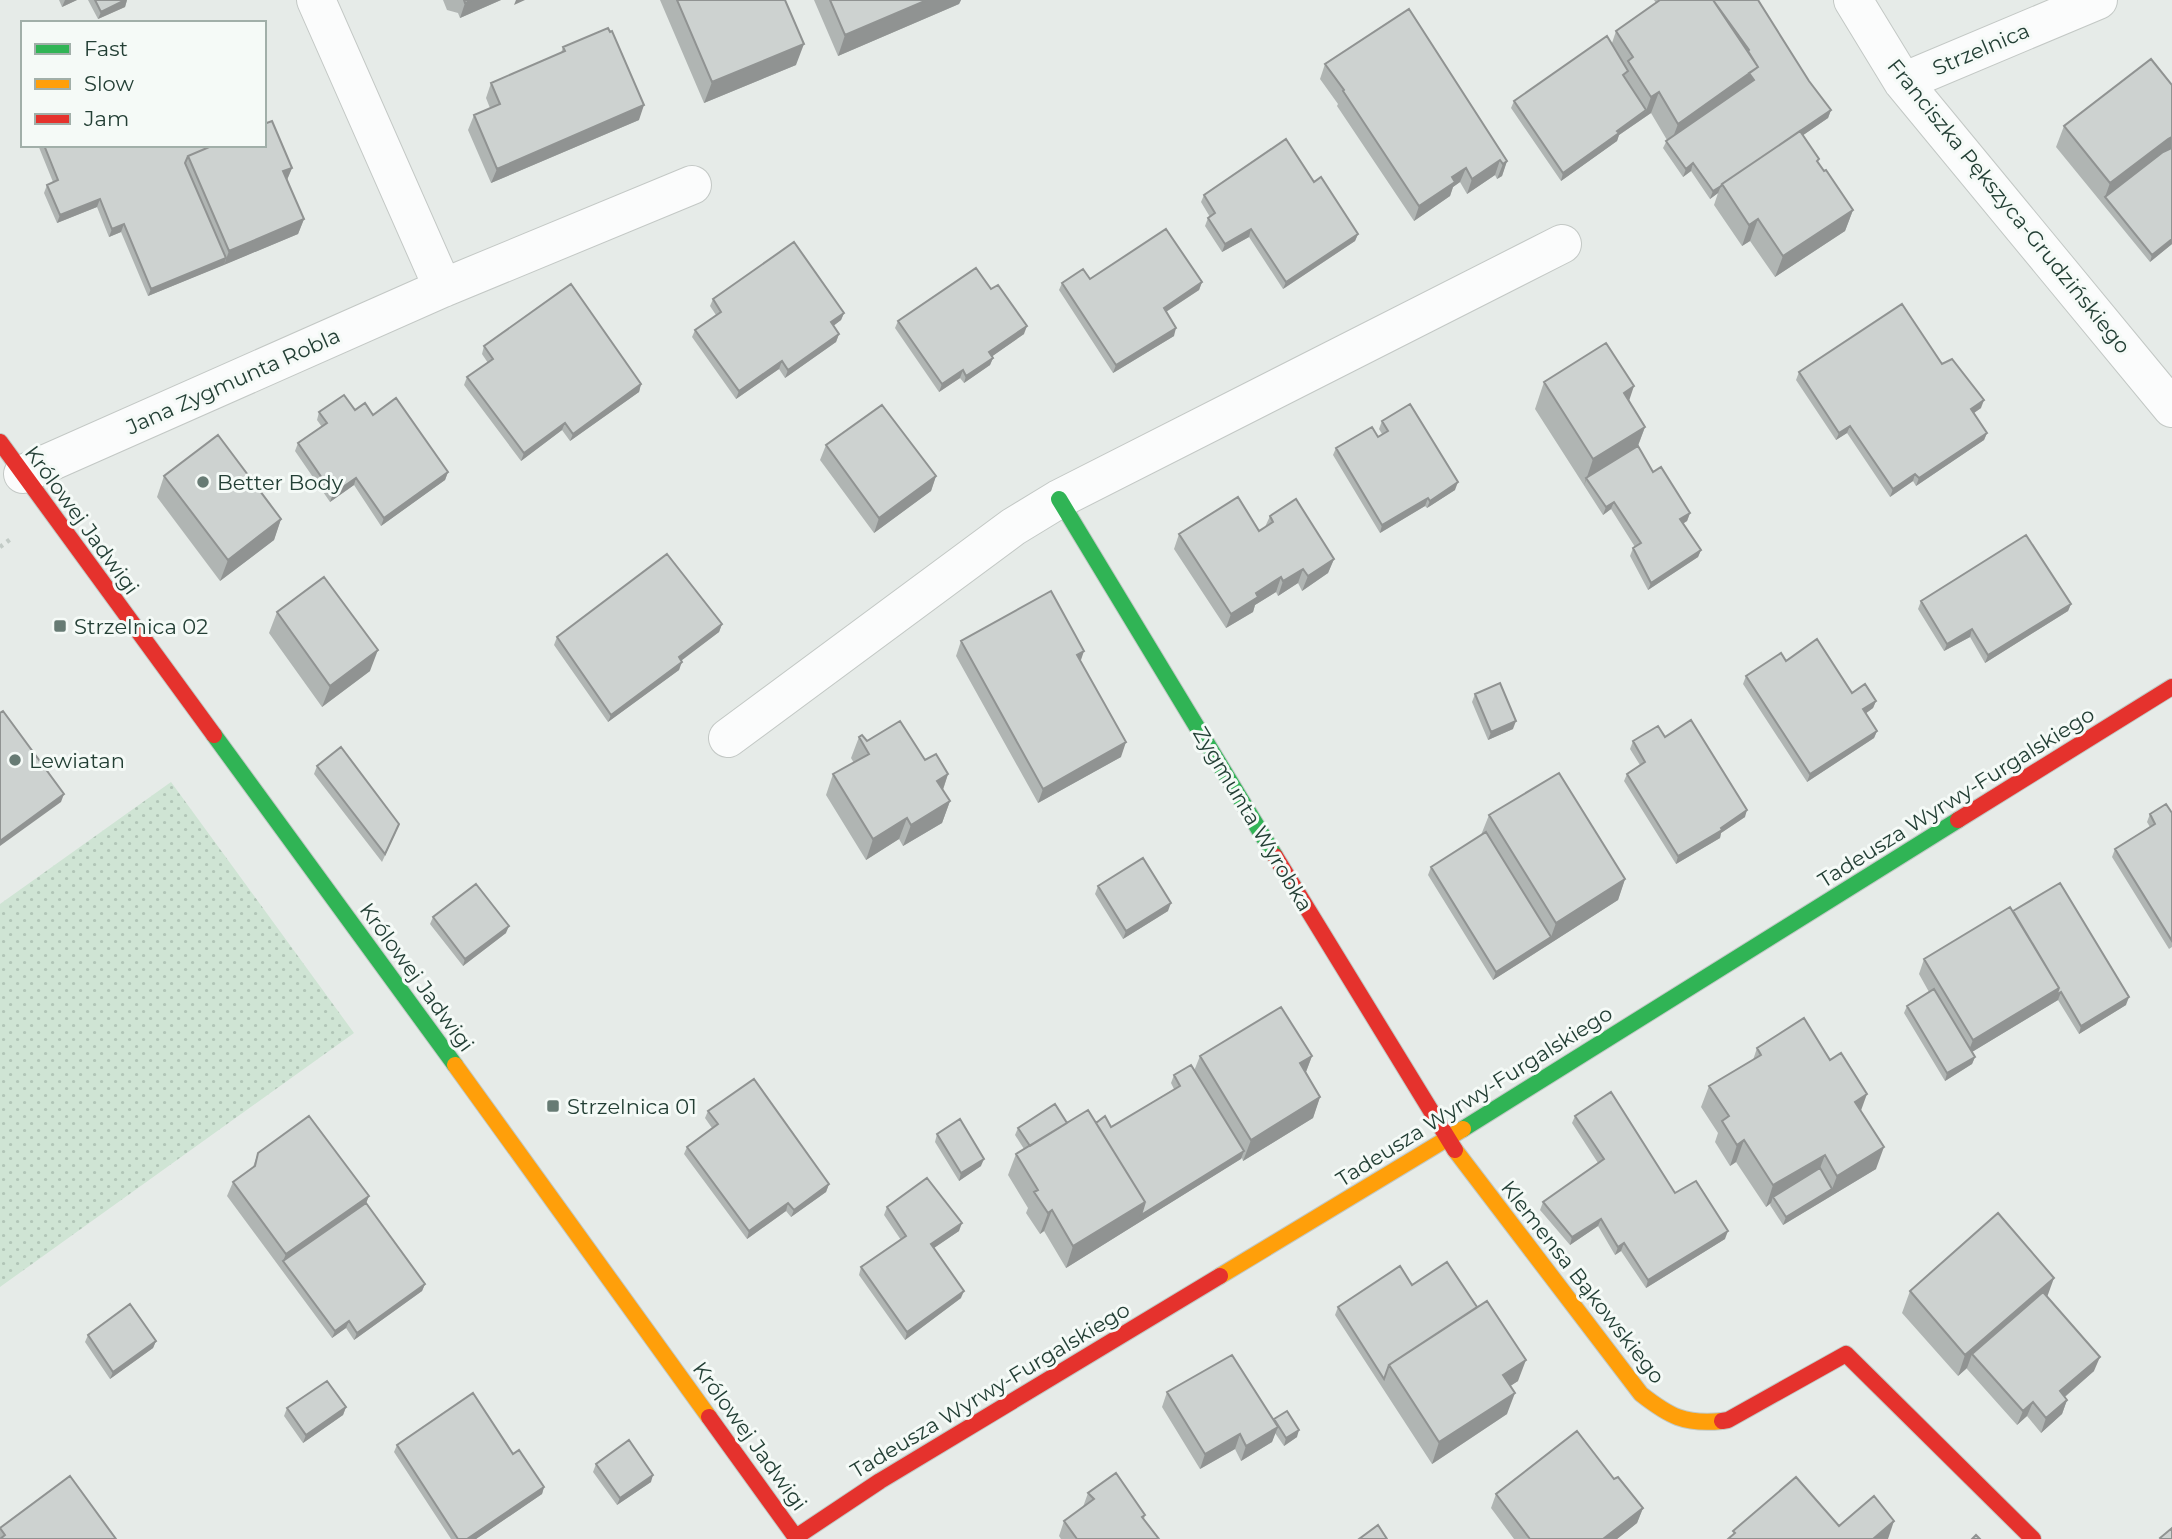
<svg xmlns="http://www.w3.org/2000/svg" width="2172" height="1539" font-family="Montserrat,sans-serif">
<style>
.grass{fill:url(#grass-dots)}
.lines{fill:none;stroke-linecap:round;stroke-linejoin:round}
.street-casing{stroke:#c3c8c5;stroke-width:40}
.fast-casing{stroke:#c1c9c5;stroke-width:18}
.slow-casing{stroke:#c1c9c5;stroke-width:18}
.jam-casing{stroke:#c1c9c5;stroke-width:18}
.path{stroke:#c2cbc6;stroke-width:4.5;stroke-dasharray:3.5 5;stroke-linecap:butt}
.street{stroke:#fbfcfc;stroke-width:38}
.fast{stroke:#30b455;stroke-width:16}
.slow{stroke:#ff9f0a;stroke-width:16}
.jam{stroke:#e5322d;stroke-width:16}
.wall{fill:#b0b5b3}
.shaded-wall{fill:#909392}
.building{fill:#cdd2d0;stroke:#909392;stroke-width:2}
.poi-dot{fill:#677b74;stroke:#f5faf7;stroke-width:2.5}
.labels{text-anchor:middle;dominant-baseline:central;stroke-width:6;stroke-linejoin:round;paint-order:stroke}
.street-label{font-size:21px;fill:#233f35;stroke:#f5faf7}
.poi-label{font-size:21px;fill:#233f35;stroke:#f5faf7;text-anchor:start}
</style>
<defs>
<pattern id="grass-dots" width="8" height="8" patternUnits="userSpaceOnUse" patternTransform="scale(1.75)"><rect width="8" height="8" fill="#cfe4d4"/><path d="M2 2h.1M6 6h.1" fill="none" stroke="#b1c5b7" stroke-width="1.8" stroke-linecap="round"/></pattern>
</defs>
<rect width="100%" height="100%" fill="#e6ebe8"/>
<path class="grass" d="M171 782 354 1033 0 1287V904Z"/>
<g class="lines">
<g class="street-casing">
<path id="street" d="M316 0 443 288
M1853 0 1903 82 2172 408
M1903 82 2098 0
M23 474 443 288 692 185
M728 738 1013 527 1059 499 1562 244"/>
</g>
<g class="fast-casing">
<path id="fast" d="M1059 499 1275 856
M214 735 455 1065
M1463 1129 1958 820"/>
</g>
<g class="slow-casing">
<path id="slow" d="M455 1065 709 1417
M1455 1150 1641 1394C1669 1416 1685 1425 1722 1421
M1220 1276 1463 1129"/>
</g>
<g class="jam-casing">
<path id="jam" d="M0 442 214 735
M1958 820 2172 687
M1275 856 1455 1150
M709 1417 797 1539
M1722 1421 1728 1420 1846 1354 2033 1539
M796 1537 880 1481 1220 1276"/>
</g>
<path class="path" d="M0 547 12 538"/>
<use href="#street" class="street"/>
<use href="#fast" class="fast"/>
<use href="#slow" class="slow"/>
<use href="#jam" class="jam"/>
</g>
<path class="wall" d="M59 0H77L62 7Z
M88 0H127L125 7 98 19Z
M443 0H501L460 18 458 13 447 10Z
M660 0H785L796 65 704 103Z
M814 0H961L959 4 838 56Z
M1654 0H1758L1809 81 1831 110 1828 118 1803 135 1818 162 1853 210 1845 231 1775 277 1750 241 1742 246 1714 205 1718 193 1710 199 1691 171 1683 177 1663 148 1667 140 1651 113 1619 135 1617 141 1561 181 1511 108 1514 101 1612 43 1616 31 1656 3Z
M563 47 639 120 491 183 468 130 474 115 490 108 486 98 491 83 561 53Z
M1325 64 1507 161 1502 176 1497 179 1495 175 1467 194 1460 182 1453 187 1450 196 1414 221 1337 106 1338 104 1320 79Z
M2172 85V244L2150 262 2056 147 2064 126Z
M38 145H264L292 168 287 180 304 219 298 234 148 296 121 232 109 237 97 207 57 223 44 193 47 185 53 182Z
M1314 182 1358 234 1355 241 1283 289 1249 237 1222 252 1205 226 1208 218 1210 217 1201 202 1204 195Z
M1090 279 1202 282 1199 290 1166 312 1174 336 1113 373 1059 290 1062 283Z
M713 299 844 313 841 320 833 326 839 334 836 342 785 378 779 369 736 399 692 337 695 330 716 315 710 306Z
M898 321 1024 334 992 356 993 358 990 365 964 383 960 378 939 392 895 328Z
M484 346 641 384 639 392 570 441 562 430 521 461 464 385 467 377 488 363 482 354Z
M1942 364 1981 408 1974 413 1987 433 1984 440 1916 486 1913 481 1890 497 1847 433 1836 440 1796 380 1799 372Z
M1544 382 1629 401 1645 427 1638 446 1653 472 1690 513 1687 521 1683 523 1701 550 1698 557 1648 590 1630 556 1633 548 1635 547 1611 509 1603 515 1535 409Z
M355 410 373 415 448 472 445 480 381 526 354 485 330 502 295 451 298 443 322 427 317 420 319 412Z
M1382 421 1455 490 1427 508 1425 506 1380 533 1333 455 1336 448 1378 437 1382 434 1379 429Z
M826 445 936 476 931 491 874 533 820 460Z
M164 476 281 519 274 540 220 581 157 497Z
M1270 516 1334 559 1328 573 1302 591 1298 583 1278 596 1276 592 1255 605 1253 612 1226 628 1174 549 1179 534 1259 531 1265 527Z
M1921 601 2071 604 2068 611 1985 663 1970 637 1944 651 1918 609Z
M277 612 370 671 322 707 269 633Z
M722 624 719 632 681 660 679 670 608 722 554 645 557 637Z
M961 641 1081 661 1121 757 1038 803 956 656Z
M1786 661 1852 693 1876 701 1873 708 1866 713 1877 731 1874 738 1807 782 1743 684 1746 676Z
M1475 694 1513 729 1488 740 1472 702Z
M859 737 925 760 948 774 943 790 950 801 942 823 903 846 899 839 866 860 826 795 833 774 854 763 851 758Z
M1665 737 1745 817 1721 833 1720 838 1676 864 1624 781 1627 774 1640 765 1630 749 1633 741Z
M317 766 396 832 382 862 314 774Z
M2172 813V947L2169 949 2112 857 2115 849 2150 827 2147 822 2150 814Z
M1489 815 1625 879 1618 900 1493 980 1428 875 1431 867 1481 835Z
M1098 886 1168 911 1123 939 1095 894Z
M2013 911 2126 1005 2079 1034 2058 1000 1972 1052 1975 1057 1972 1064 1945 1081 1904 1013 1907 1006 1929 992 1919 974 1924 959Z
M433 917 506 933 463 966 430 924Z
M1757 1048 1861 1110 1876 1169 1783 1225 1770 1205 1771 1203 1766 1207 1736 1162 1730 1166 1715 1142 1718 1133 1701 1107 1709 1086 1753 1060Z
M1200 1056H1312L1306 1072 1320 1097 1313 1118 1243 1161 1242 1158 1066 1268 1044 1231 1040 1234 1026 1213 1028 1208 1008 1175 1016 1154 1024 1149 1015 1135 1018 1128 1067 1123H1096L1111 1127 1174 1089 1171 1083 1174 1075 1194 1071Z
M708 1111 829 1184 826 1192 791 1217 786 1211 747 1239 684 1154 687 1147 712 1128 705 1118Z
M1575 1116 1675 1193 1725 1239 1646 1288 1621 1251 1615 1255 1598 1226 1570 1245 1540 1210 1543 1202 1598 1163 1572 1123Z
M937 1134 981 1166 959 1181 935 1142Z
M258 1153 366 1203 425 1284 422 1291 354 1340 346 1328 332 1338 227 1196 233 1182 253 1167Z
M887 1207 959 1231 934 1248 961 1298 905 1340 859 1275 861 1267 901 1240 884 1215Z
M1412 1285 1518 1381 1510 1386 1507 1414 1432 1464 1335 1315 1338 1307Z
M1910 1291 2047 1297 2094 1371 2065 1397 2067 1400 2062 1414 2041 1433 2027 1416 2017 1425 1967 1369V1368L1958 1376 1902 1313Z
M88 1335 156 1341 153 1348 110 1379 85 1342Z
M1167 1392 1273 1420 1297 1437 1284 1446 1275 1433 1272 1442 1241 1461 1235 1449 1200 1469 1162 1407Z
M346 1407 343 1415 303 1443 284 1416 287 1408Z
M397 1445 513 1454 544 1487 542 1494 476 1539H451L394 1452Z
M596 1464 651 1482 617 1505 593 1472Z
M1614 1479 1643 1508 1637 1523 1617 1539H1514L1491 1508 1496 1494Z
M1088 1493 1145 1515 1144 1519 1159 1539H1061L1059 1536 1064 1521 1083 1507Z
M0 1528 116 1539H0Z"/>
<path class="shaded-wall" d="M65 0H77L62 7Z
M125 0H127L125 7 98 19 101 12Z
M473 0H501L460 18 465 3Z
M516 0H525L514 5Z
M927 0H961L959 4 838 56 845 35Z
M804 44 796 65 704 103 712 82Z
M1758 67 1751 88 1670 145 1678 124Z
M1659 92 1651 113 1619 135 1617 141 1561 181 1563 173 1617 131 1646 111 1651 97Z
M644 105 639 120 491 183 497 169Z
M1831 110 1828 118 1725 189 1722 185Z
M2172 137V155L2105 197 2110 183 2168 139Z
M1500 160 1495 175 1467 194 1472 179Z
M1507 161 1502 176 1497 179 1503 164Z
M1693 163 1691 171 1683 177 1686 169Z
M292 168 286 182 283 171Z
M1466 168 1460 182 1453 187 1450 196 1414 221 1419 206 1452 177Z
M1721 186 1718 193 1710 199 1713 191Z
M100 199 97 207 57 223 60 215Z
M1853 210 1845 231 1775 277 1783 256Z
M304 219 298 234 224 265 229 251Z
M1758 219 1750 241 1742 246 1749 225Z
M124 224 121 232 109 237 112 229Z
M1251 229 1249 237 1222 252 1225 244Z
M1358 234 1355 241 1283 289 1286 282Z
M2172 239V244L2150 262 2152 255Z
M226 258 224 265 148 296 151 289Z
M1202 282 1199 290 1161 315 1164 308Z
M844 313 841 320 828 330 831 322Z
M1027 326 1024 334 987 360 989 352Z
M1176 328 1174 336 1113 373 1116 365Z
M839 334 836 342 785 378 788 370Z
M993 358 990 365 964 383 966 376Z
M782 361 779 369 736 399 739 391Z
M963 370 960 378 939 392 942 384Z
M641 384 639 392 570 441 573 434Z
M1634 386 1625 413 1624 393Z
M1984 400 1981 408 1968 417 1971 409Z
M565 423 562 430 521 461 524 453Z
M1850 426 1847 433 1836 440 1839 433Z
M1645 427 1635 453 1586 478 1584 486 1593 459Z
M1987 433 1984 440 1916 486 1919 478Z
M448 472 445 480 381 526 384 518Z
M1915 474 1913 481 1890 497 1893 489Z
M936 476 931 491 874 533 879 518Z
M356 478 354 485 330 502 333 494Z
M1458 482 1455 490 1427 508 1430 501Z
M1428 498 1425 506 1380 533 1382 525Z
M1614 502 1611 509 1603 515 1606 507Z
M1690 513 1687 521 1678 527 1680 519Z
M281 519 274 540 220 581 228 560Z
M1701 550 1698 557 1648 590 1651 583Z
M1334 559 1328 573 1302 591 1308 576Z
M1303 569 1298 583 1278 596 1283 581Z
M1281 577 1276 592 1255 605 1253 612 1226 628 1231 614 1256 593Z
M2071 604 2068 611 1985 663 1988 655Z
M722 624 719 632 677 664 679 657Z
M1972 629 1970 637 1944 651 1947 644Z
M378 650 370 671 322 707 330 686Z
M1084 651 1079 666 1077 655Z
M682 662 679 670 608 722 611 715Z
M1876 701 1873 708 1861 717 1863 709Z
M1516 721 1513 729 1488 740 1491 732Z
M1877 731 1874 738 1807 782 1810 774Z
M1126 742 1121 757 1038 803 1043 789Z
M948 774 941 795 937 781Z
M64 794 61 802 0 846V841Z
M950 801 942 823 903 846 911 825Z
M1747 810 1745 817 1721 833 1720 838 1676 864 1678 856Z
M907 818 899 839 866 860 873 839Z
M1625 879 1618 900 1493 980 1496 972 1551 937 1556 923Z
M1171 903 1168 911 1123 939 1126 931Z
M509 926 506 933 463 966 465 959Z
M2059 988 2061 992 2058 1000 1967 1055 1973 1040Z
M2129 997 2126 1005 2079 1034 2081 1026Z
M1312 1056 1304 1077 1300 1063Z
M1975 1057 1972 1064 1945 1081 1947 1073Z
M1867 1094 1859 1116 1855 1102Z
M1320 1097 1313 1118 1243 1161 1251 1140Z
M1744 1140 1736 1162 1730 1166 1737 1145Z
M1884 1147 1876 1169 1783 1225 1786 1217 1832 1189 1837 1176Z
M1244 1151 1241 1159 1066 1268 1073 1246 1145 1202Z
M1825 1155 1817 1176 1773 1197 1771 1203 1766 1207 1773 1185Z
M984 1159 981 1166 959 1181 961 1173Z
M829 1184 826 1192 791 1217 794 1210Z
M369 1196 363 1211 283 1261 286 1254Z
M788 1203 786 1211 747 1239 749 1231Z
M1052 1210 1044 1231 1040 1234 1048 1213Z
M1601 1219 1598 1226 1570 1245 1572 1237Z
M962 1223 959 1231 928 1252 931 1244Z
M1728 1231 1725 1239 1646 1288 1648 1280Z
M1624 1243 1621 1251 1615 1255 1618 1247Z
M2054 1278 2046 1300 1972 1354 1967 1368 1958 1376 1965 1355Z
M425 1284 422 1291 354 1340 357 1333Z
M964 1291 961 1298 905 1340 907 1332Z
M349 1321 346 1328 332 1338 335 1331Z
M156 1341 153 1348 110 1379 113 1372Z
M2100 1357 2094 1371 2054 1406 2060 1391Z
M1526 1360 1518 1381 1495 1396 1503 1375Z
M1515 1393 1507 1414 1432 1464 1439 1442Z
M2067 1400 2062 1414 2041 1433 2046 1418Z
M2033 1402 2027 1416 2017 1425 2023 1411Z
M346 1407 343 1415 303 1443 306 1435Z
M1278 1427 1272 1442 1241 1461 1246 1446Z
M1299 1430 1297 1437 1284 1446 1286 1438Z
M1240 1434 1235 1449 1200 1469 1205 1454Z
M653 1475 651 1482 617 1505 620 1498Z
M544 1487 542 1494 476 1539H467Z
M1643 1508 1637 1523 1617 1539H1603Z
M1894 1521 1888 1539H1873Z"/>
<path class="building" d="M95 0H125L101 12Z
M464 0H473L465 3Z
M677 0H785L804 44 712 82Z
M830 0H927L845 35Z
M1660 0H1713L1758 67 1678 124 1659 92 1651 97 1628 61 1633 57 1616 31Z
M1713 0H1758L1809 81 1831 110 1722 184 1721 186 1713 191 1693 163 1686 169 1666 141 1754 80 1749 73 1758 67 1748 51 1749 50Z
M1409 9 1507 161 1503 164 1500 160 1472 179 1466 168 1452 177 1455 182 1419 206 1343 91 1344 90 1325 64Z
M608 28 610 32 612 31 644 105 497 169 474 115 500 104 491 83 565 51 563 47Z
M1607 36 1628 71 1623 75 1646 110 1617 131 1619 133 1563 173 1514 101Z
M2151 59 2172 85V137L2168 139 2110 183 2064 126Z
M272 121 292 168 283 171 304 219 229 251 188 156 214 145H264V124Z
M1800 131 1819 159 1817 161 1824 171 1826 170 1853 210 1783 256 1758 219 1749 225 1722 184Z
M1286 139 1314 182 1321 177 1358 234 1286 282 1251 229 1225 244 1208 218 1215 213 1204 195Z
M44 145H214L188 156 185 163 226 258 151 289 124 224 112 229 100 199 60 215 47 185 58 180Z
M2172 148V239L2152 255 2105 197 2163 152Z
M1166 229 1202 282 1164 308 1176 328 1116 365 1062 283 1083 269 1090 279Z
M794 242 844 313 831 322 839 334 788 370 782 361 739 391 695 330 721 312 713 299Z
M976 268 991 289 998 285 1027 326 989 352 993 358 966 376 963 370 942 384 898 321Z
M571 284 641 384 573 434 565 423 524 453 467 377 493 359 484 346Z
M1902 304 1942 364 1952 359 1984 400 1971 409 1987 433 1919 478 1915 474 1893 489 1850 426 1839 433 1799 372Z
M1606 343 1634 386 1624 393 1645 427 1593 459 1544 382Z
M344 395 355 410 365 403 373 415 396 398 448 472 384 518 356 478 333 494 298 443 327 423 319 412Z
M1410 404 1458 482 1430 501 1428 498 1382 525 1336 448 1372 427 1378 437 1388 431 1382 421Z
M882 405 936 476 879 518 826 445Z
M218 435 281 519 228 560 164 476Z
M1638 446 1653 472 1661 467 1690 513 1680 519 1701 550 1651 583 1633 548 1641 543 1614 502 1606 507 1586 478Z
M1238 497 1259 531 1273 522 1270 516 1296 499 1334 559 1308 576 1303 569 1283 581 1281 577 1256 593 1258 597 1231 614 1179 534Z
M2026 535 2071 604 1988 655 1972 629 1947 644 1921 601Z
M667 554 722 624 679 657 682 662 611 715 557 637Z
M324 577 378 650 330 686 277 612Z
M1051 591 1084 651 1077 655 1126 742 1043 789 961 641Z
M1817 639 1852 693 1865 684 1876 701 1863 709 1877 731 1810 774 1746 676 1781 653 1786 661Z
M1500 683 1516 721 1491 732 1475 694Z
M3 711 64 794 0 841V713Z
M1691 720 1747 810 1721 828 1722 830 1678 856 1627 774 1645 762 1633 741 1658 726 1665 737Z
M900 721 925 760 936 754 948 774 937 781 950 801 911 825 907 818 873 839 833 774 869 754 859 737 862 735 867 741Z
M341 747 399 824 385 854 317 766Z
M1559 773 1625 879 1556 923 1489 815Z
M2166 804 2172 813V941L2115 849 2155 824 2150 814Z
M1486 832 1551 937 1496 972 1431 867Z
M1143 858 1171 903 1126 931 1098 886Z
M2060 883 2129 997 2081 1026 2061 992 2056 995 2059 988 2013 911Z
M476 884 509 926 465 959 433 917Z
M2010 907 2059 988 1973 1040 1924 959Z
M1934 989 1975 1057 1947 1073 1907 1006Z
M1281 1007 1312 1056 1300 1063 1320 1097 1251 1140 1200 1056Z
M1804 1018 1830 1060 1841 1053 1867 1094 1855 1102 1884 1147 1837 1176 1825 1155 1773 1185 1744 1140 1737 1145 1722 1121 1729 1116 1709 1086 1761 1055 1757 1048Z
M1191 1065 1244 1151 1141 1215 1145 1202 1096 1123 1105 1116 1111 1127 1180 1086 1174 1075Z
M754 1079 829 1184 794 1210 788 1203 749 1231 687 1147 718 1124 708 1111Z
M1611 1092 1675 1193 1696 1181 1728 1231 1648 1280 1624 1243 1618 1247 1601 1219 1572 1237 1543 1202 1604 1159 1575 1116Z
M1055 1104 1067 1123 1030 1146 1018 1128Z
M1088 1110 1145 1202 1073 1246 1052 1210 1048 1213 1034 1192 1038 1190 1016 1154Z
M309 1116 369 1196 286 1254 233 1182 255 1166 258 1153Z
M960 1119 984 1159 961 1173 937 1134Z
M1820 1168 1832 1189 1786 1217 1773 1197Z
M927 1178 962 1223 931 1244 964 1291 907 1332 861 1267 906 1236 887 1207Z
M366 1203 425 1284 357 1333 349 1321 335 1331 283 1261Z
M1998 1213 2054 1278 1965 1355 1910 1291Z
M1447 1262 1477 1307 1389 1365 1384 1379 1338 1307 1400 1266 1412 1285Z
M2043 1292 2100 1357 2060 1391 2067 1400 2046 1418 2033 1402 2023 1411 1972 1354Z
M1487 1301 1526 1360 1503 1375 1515 1393 1439 1442 1389 1365Z
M130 1304 156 1341 113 1372 88 1335Z
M1232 1355 1278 1427 1246 1446 1240 1434 1205 1454 1167 1392Z
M327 1381 346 1407 306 1435 287 1408Z
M473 1393 513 1454 519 1450 544 1487 467 1539H458L397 1445Z
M1287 1411 1299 1430 1286 1438 1274 1419Z
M1577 1431 1614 1479 1618 1477 1643 1508 1603 1539H1530L1496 1494Z
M629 1440 653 1475 620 1498 596 1464Z
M1116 1473 1145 1515 1142 1517 1159 1539H1077L1064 1521 1094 1499 1088 1493Z
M70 1476 116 1539H0L5 1535 0 1528Z
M1796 1477 1839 1526 1874 1496 1894 1521 1873 1539H1728L1735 1533 1733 1531Z
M1378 1525 1387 1539H1359Z
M2172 1528V1539H2161L2160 1538Z
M1976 1535 1980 1539H1972Z"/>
<g class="poi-dot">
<circle cx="203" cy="482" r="7"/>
<rect x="53" y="619" width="14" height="14" rx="3.5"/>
<circle cx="15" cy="760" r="7"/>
<rect x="546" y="1099" width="14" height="14" rx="3.5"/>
</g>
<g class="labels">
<g class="street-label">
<text transform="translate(1981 49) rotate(-23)">Strzelnica</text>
<text transform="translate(2009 206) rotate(51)">Franciszka Pększyca-Grudzińskiego</text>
<text transform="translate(233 381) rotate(-24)">Jana Zygmunta Robla</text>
<text transform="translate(82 520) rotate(54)">Królowej Jadwigi</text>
<text transform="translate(1956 797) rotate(-32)">Tadeusza Wyrwy-Furgalskiego</text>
<text transform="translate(1253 819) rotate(59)">Zygmunta Wyrobka</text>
<text transform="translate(417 977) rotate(54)">Królowej Jadwigi</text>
<text transform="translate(1474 1096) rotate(-32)">Tadeusza Wyrwy-Furgalskiego</text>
<text transform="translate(1583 1282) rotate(52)">Klemensa Bąkowskiego</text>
<text transform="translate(990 1390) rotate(-31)">Tadeusza Wyrwy-Furgalskiego</text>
<text transform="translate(750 1436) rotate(54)">Królowej Jadwigi</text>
</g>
<g class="poi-label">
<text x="217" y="482">Better Body</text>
<text x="74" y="626">Strzelnica 02</text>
<text x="29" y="760">Lewiatan</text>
<text x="567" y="1106">Strzelnica 01</text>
</g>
</g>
<rect x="21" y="21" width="245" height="126" fill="#f5faf7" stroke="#a1afa9" stroke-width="2"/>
<rect x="35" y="44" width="35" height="10" fill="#30b455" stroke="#a1afa9" stroke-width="2"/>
<text x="84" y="56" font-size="21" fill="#233f35">Fast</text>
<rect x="35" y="79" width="35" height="10" fill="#ff9f0a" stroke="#a1afa9" stroke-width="2"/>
<text x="84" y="91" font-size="21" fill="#233f35">Slow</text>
<rect x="35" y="114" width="35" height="10" fill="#e5322d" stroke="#a1afa9" stroke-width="2"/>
<text x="84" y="126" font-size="21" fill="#233f35">Jam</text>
</svg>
